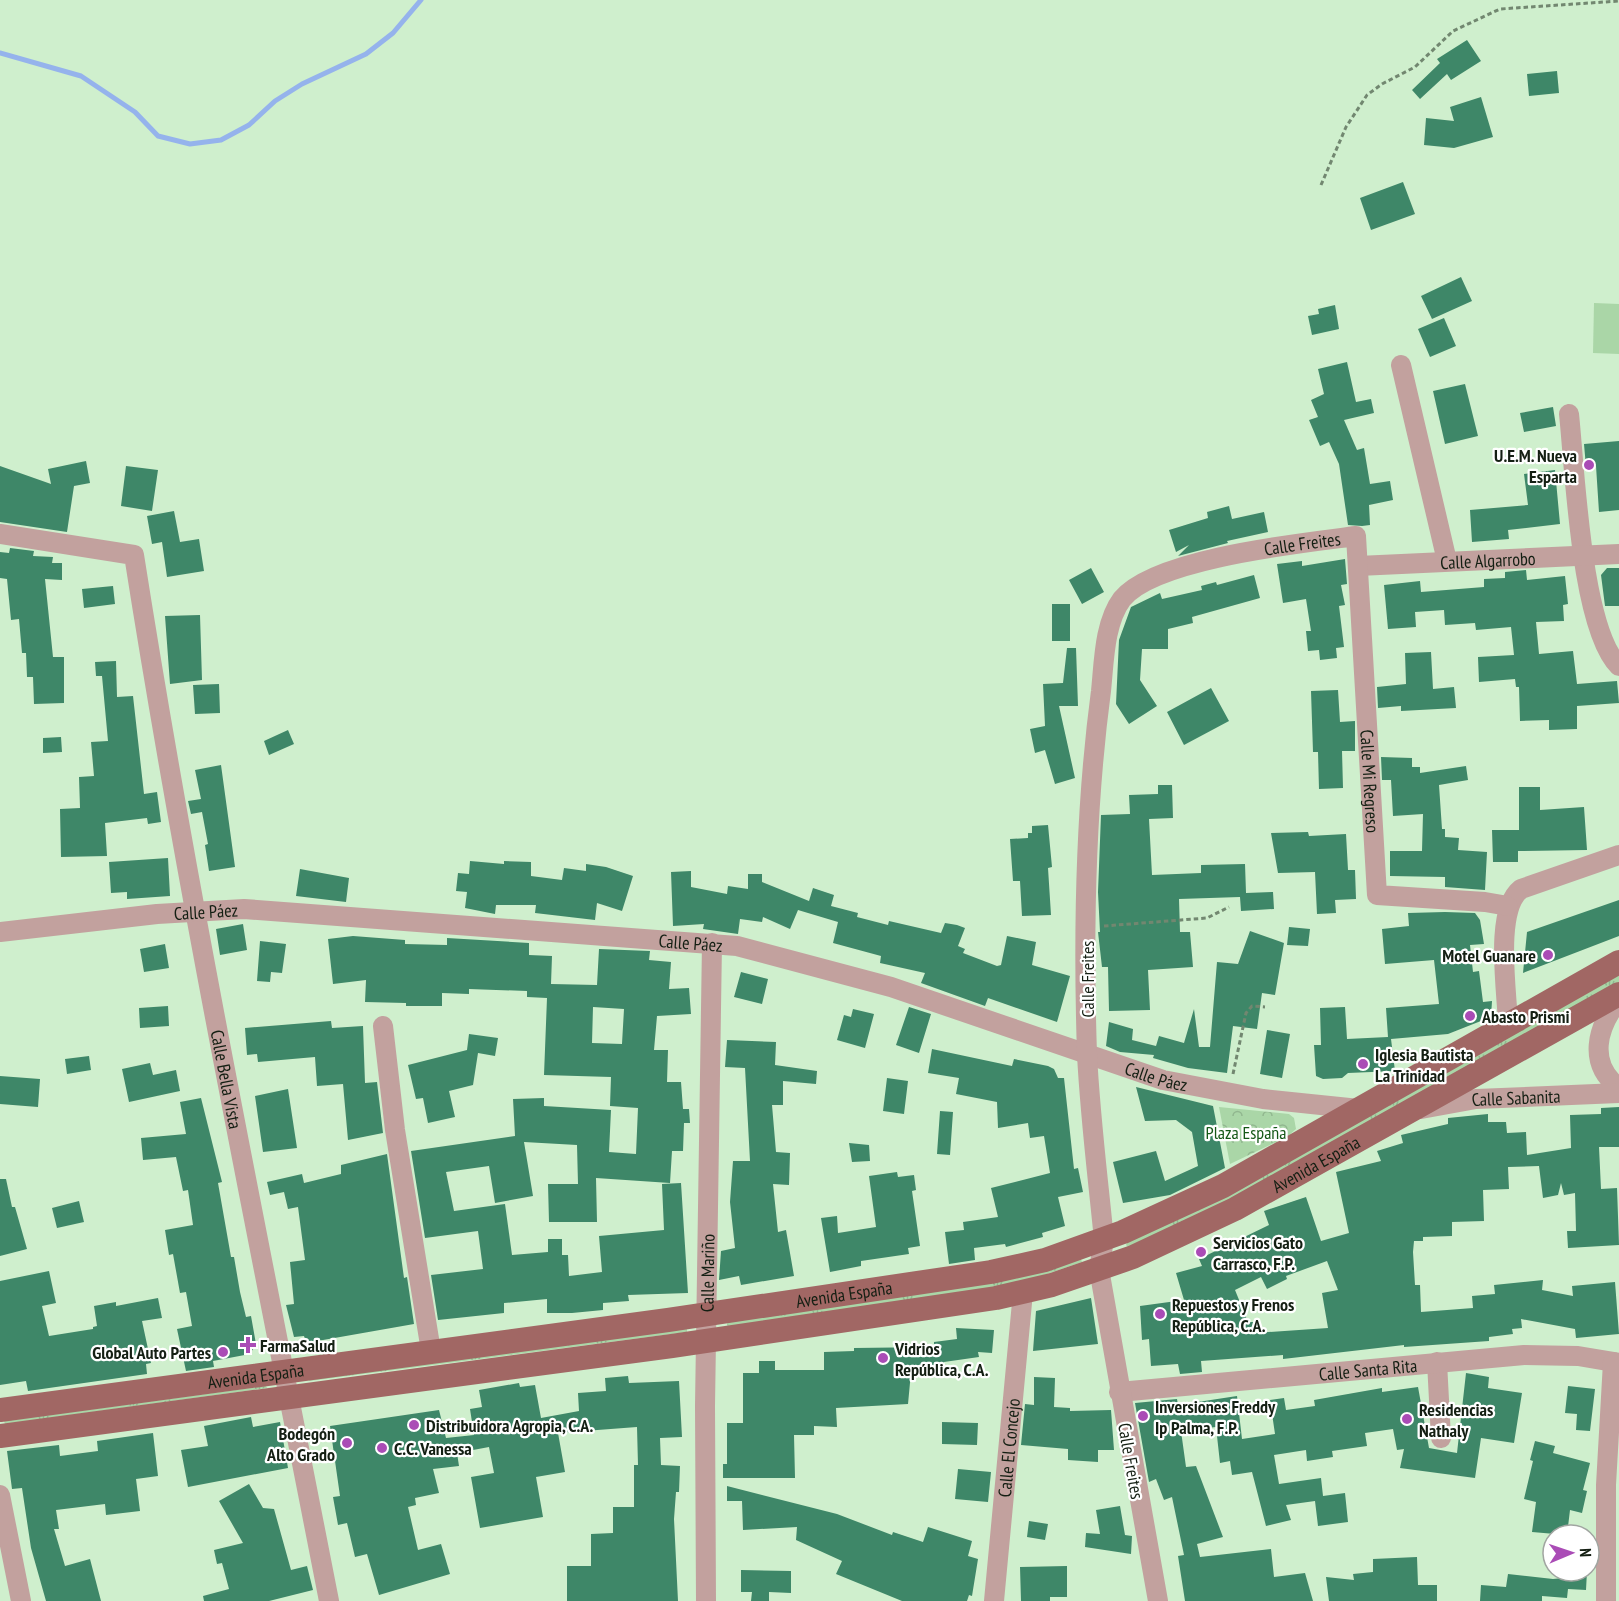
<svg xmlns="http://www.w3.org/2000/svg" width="1619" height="1601" font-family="'PT Sans Narrow',sans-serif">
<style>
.grass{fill:url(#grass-tufts)}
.park{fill:url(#park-crowns)}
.garden{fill:#aad6a7}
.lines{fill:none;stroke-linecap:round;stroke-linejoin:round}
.stream{stroke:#95b3ec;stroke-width:5}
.building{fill:#3e8768;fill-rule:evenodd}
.path{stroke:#728770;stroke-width:3;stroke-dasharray:4.5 3;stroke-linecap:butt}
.minor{stroke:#c2a19e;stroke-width:20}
.major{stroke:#a16764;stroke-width:24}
.poi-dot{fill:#aa4cb6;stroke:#fff;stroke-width:2}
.labels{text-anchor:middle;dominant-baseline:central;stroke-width:4.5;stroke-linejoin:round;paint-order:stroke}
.poi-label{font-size:18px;font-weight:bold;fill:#141f13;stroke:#fff;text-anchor:start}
.street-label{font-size:18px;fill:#141f13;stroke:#fff}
.park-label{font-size:18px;fill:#145816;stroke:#fff}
</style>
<defs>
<pattern id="grass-tufts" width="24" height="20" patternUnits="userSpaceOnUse" patternTransform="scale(1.5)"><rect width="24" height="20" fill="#aad6a7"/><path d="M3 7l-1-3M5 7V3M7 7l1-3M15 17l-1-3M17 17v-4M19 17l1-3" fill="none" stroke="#91b78f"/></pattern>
<pattern id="park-crowns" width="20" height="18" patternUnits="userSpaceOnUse" patternTransform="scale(1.5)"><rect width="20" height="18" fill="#aad6a7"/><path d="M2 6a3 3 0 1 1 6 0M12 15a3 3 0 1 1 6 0" fill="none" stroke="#91b78f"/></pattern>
</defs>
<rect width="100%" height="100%" fill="#cfefcd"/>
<path class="grass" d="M1619 972V984L1231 1201 1128 1247 1126 1245 1127 1242Z
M1081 1259 1082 1262 1021 1283 728 1327 727 1324 728 1321Z
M687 1328V1332L309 1381 310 1379Z
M266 1386 267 1388 5 1424 4 1421Z"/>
<path class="park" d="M1219 1107 1289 1114 1294 1118 1296 1129 1287 1137 1230 1164Z"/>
<path class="garden" d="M1594 303 1619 304V354L1593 353Z"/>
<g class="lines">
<path class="stream" d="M0 53 81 76 135 112 158 136 190 144 221 140 249 125 275 101 302 84 366 54 393 33 421 0"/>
</g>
<path class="building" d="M1467 40 1481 61 1451 80 1447 74 1420 99 1412 90 1440 63 1437 59Z
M1557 71 1559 93 1529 96 1527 74Z
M1481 97 1493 137 1454 148 1424 145 1426 118 1454 121 1450 107Z
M1403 182 1415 214 1371 230 1360 198Z
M1461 277 1472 301 1432 319 1421 296Z
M1335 305 1339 329 1312 335 1308 316 1319 314 1318 309Z
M1444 318 1456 346 1430 357 1418 329Z
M1347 362 1356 402 1371 399 1374 413 1344 420 1357 450 1364 448 1370 484 1390 481 1393 500 1369 505 1370 525 1362 526 1348 525 1339 464 1329 442 1320 446 1309 420 1318 417 1311 400 1324 394 1318 369Z
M1465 384 1478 436 1445 444 1433 391Z
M1553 407 1556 426 1524 432 1520 413Z
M1619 441V510L1599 512 1596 466 1586 467 1584 444Z
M86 461 90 483 74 486 67 532 0 522V466L51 484 48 469Z
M126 466 158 470 152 511 121 506Z
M1555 470 1560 524 1508 530 1509 539 1472 542 1470 510 1528 505 1524 474Z
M1229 506 1232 519 1264 512 1268 532 1227 541 1228 543 1178 556 1189 545 1176 552 1169 530 1208 518 1207 512Z
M174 511 180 542 199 539 204 571 167 577 162 542 152 544 147 516Z
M10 548 34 551 33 556 53 557 52 563H62V580L45 579 53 657H64V703L34 704 33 677H27L26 653H22L19 619 11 620 7 579 0 578V552L9 553Z
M1345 559 1347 584 1341 585 1345 605 1339 606 1344 647 1336 648 1337 658 1320 660 1319 650 1308 651 1306 631H1311L1306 599 1283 603 1277 564 1302 561V566Z
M1091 568 1104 592 1082 604 1069 580Z
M1607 568H1619V606H1605L1601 575Z
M1526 570 1527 580 1565 576 1568 604 1563 605 1564 621 1536 622 1539 654 1573 651 1577 684 1617 681 1619 703 1577 706V729L1549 730V720L1520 721 1519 687H1516L1515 679 1479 682 1478 657 1514 655 1511 627 1476 630 1475 623 1445 625 1444 610 1415 612 1416 627 1388 629 1384 585 1420 581 1421 592 1484 587V579L1505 578V572Z
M1254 575 1260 598 1192 617 1193 623 1168 629V649H1142L1140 680 1157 706 1129 724 1116 704 1119 640 1131 607 1160 593 1162 599 1202 590 1201 586 1216 582 1217 585Z
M113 586 115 604 84 608 82 589Z
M1052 604H1070V641H1052Z
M200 615 202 680 170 684 165 616Z
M1067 648H1076L1078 706H1059L1075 778 1055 784 1045 750 1035 753 1030 729 1045 726 1043 684 1063 683Z
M1431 652 1433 689 1454 687 1456 708 1401 711V706L1378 708 1377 687 1406 684 1405 653Z
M116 661 117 697 133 696 144 794 157 792 161 822 148 824 147 818 105 823 107 856 61 857 60 809 80 808 79 777 94 776 91 742 108 741 102 676H96L95 662Z
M219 684 220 713 195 714 193 685Z
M1211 688 1229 721 1184 745 1167 712Z
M1338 690 1340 722 1355 721V751H1342L1343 788 1319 789 1318 752H1313L1311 691Z
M288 730 294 744 269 755 264 741Z
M61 737 62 752 43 753V738Z
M1381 757 1412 758V767H1420V773L1466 766 1468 780 1439 785 1442 829H1445V837L1459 838 1458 850 1487 852 1485 890 1445 887V877L1390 876V851H1422L1423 814 1393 816 1391 780H1382Z
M221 765 235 867 209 871 205 845 208 844 202 812 191 814 188 801 201 799 195 770Z
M1158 785H1172L1173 818 1149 819 1152 875 1201 873V865L1245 864 1246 893 1273 892 1274 909 1241 911 1240 897 1179 899 1180 932H1190L1193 967 1148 970 1150 1010 1109 1011 1108 967H1102L1098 932H1100L1098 892 1101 815 1130 814 1129 795 1158 794Z
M1519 787H1540V810L1584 807 1587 850 1518 851V862H1493L1492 830H1519Z
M1048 825 1052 867 1048 868 1051 915 1022 916 1020 881H1013L1010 839 1028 838V833H1032V826Z
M1308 832 1309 836 1346 834 1348 870H1355L1356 899 1335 900 1336 913 1317 914 1315 872 1278 873 1271 833Z
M168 858 170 896 127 899V892L111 893 109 862Z
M470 861 504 864V861L531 862V876L562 880 564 868 586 871V864L606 867 633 876 622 911 597 903 595 920 535 913 536 905H496L495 914 465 908 467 892 456 891 458 873 469 874Z
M300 869 349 878 346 902 296 896Z
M691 871V887L727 894 728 886 748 889V874H762V882L809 901 813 888 834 895 831 906 858 913 857 917 888 925 889 921 941 933 945 923 957 925 965 928 958 946 965 949 963 953 997 966 1001 965 1007 936 1036 942 1032 965 1070 976 1057 1022 988 998 985 1006 921 983 925 973 880 963 881 956 833 943 838 922 798 910 790 929 763 917 762 922 740 919 738 934 703 929 704 924 673 926 671 872Z
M1619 900V936L1523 973 1527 932Z
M1445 912 1475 913 1480 920 1484 944 1470 945 1473 972 1479 971 1483 1002 1492 1001 1491 1017 1448 1034 1391 1039 1395 1071 1348 1073 1342 1078 1323 1079 1316 1076 1314 1045H1321L1320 1008 1345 1007 1347 1039 1388 1037 1386 1008 1439 1004 1434 960 1385 964 1382 929 1409 926 1408 913Z
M243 924 247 950 220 955 216 929Z
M1289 927 1310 929 1308 946 1287 945Z
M1250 931 1284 943 1275 995 1262 993 1257 1029 1233 1026 1227 1073 1188 1068 1153 1058 1154 1055 1120 1052 1106 1046 1109 1022 1133 1029 1132 1040 1156 1046 1159 1036 1184 1043 1194 1009 1199 1047H1210L1217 962 1238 964Z
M353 936 405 940V944L447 945V938L529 943V955L552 956 551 984 597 985 599 949 650 951 649 960 671 962 669 989 689 988 691 1014 657 1016 654 1050H668L667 1082H681L683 1109H689L690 1123H684L683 1151H672L670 1183 596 1178 597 1222H549L548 1184H578L577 1145 524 1142 533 1196 495 1203 489 1166 446 1172 454 1211 505 1204 512 1255 548 1252V1239H562V1255H568L569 1276 602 1272 599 1236 664 1230 662 1184 681 1183 688 1293 628 1295 629 1301 603 1303V1310L572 1313H547V1299L504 1303V1313L438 1320 431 1275 483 1269 478 1231 425 1238 411 1151 515 1136 513 1099 544 1098V1106L611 1110 609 1152 636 1154 638 1108 610 1106 611 1077 544 1075 547 998 527 997V991L469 989V994L442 993V1006H406V1003L365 1002 366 980 333 984 328 939ZM593 1007 624 1009 622 1044 592 1043Z
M260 941 286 944 282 973 271 972 270 982 257 981Z
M165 944 169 968 144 972 140 949Z
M741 972 768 979 762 1004 734 997Z
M168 1006 169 1026 140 1028 139 1008Z
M909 1007 931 1014 919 1053 896 1045Z
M853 1009 874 1014 865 1048 837 1040 844 1015 851 1017Z
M331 1021 332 1028 363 1026 365 1083 377 1082 383 1133 348 1140 343 1084 317 1086 315 1057 258 1062 257 1054 247 1055 245 1028Z
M1267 1030 1290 1034 1282 1078 1260 1074Z
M469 1034 498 1038 495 1056 478 1053 473 1085 449 1091 455 1117 428 1123 423 1098 416 1099 408 1065 467 1050Z
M727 1040 776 1042 775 1065 817 1071 816 1084 783 1081V1105H772L776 1152 790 1153 789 1185 773 1184 778 1232 786 1230 794 1276 741 1285 739 1276 719 1280 721 1251 735 1248 730 1202 733 1161H750L745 1068 725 1067Z
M932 1049 1012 1066 1014 1059 1048 1066 1054 1069 1058 1078H1064L1074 1169 1078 1168 1083 1192 1058 1197 1065 1226 1042 1233 1043 1237 1006 1247 1005 1244 974 1248 975 1260 949 1264 945 1232 964 1230 963 1222 998 1217 991 1188 1050 1173 1044 1136 1030 1138 1028 1123 998 1128 997 1102 956 1094 959 1078 928 1073Z
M89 1056 91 1070 67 1074 65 1059Z
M150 1063 153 1075 176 1070 180 1091 129 1102 122 1069Z
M0 1076 40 1079 38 1107 0 1104Z
M887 1078 908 1081 904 1114 883 1111Z
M1136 1087 1213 1106 1225 1168 1170 1195 1123 1203 1113 1162 1156 1151 1165 1181 1198 1166 1192 1132 1176 1120 1145 1121Z
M288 1089 297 1148 263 1152 255 1096Z
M201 1098 222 1182 218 1183 231 1257H234L240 1292 246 1317 251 1316 256 1344 250 1354 213 1361 214 1367 186 1371 177 1329 192 1326 186 1292 180 1293 173 1254 169 1255 165 1230 193 1225 188 1190 183 1191 176 1157 143 1160 141 1138 186 1134 180 1102Z
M1619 1107V1147H1599L1601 1189 1617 1188 1619 1245 1568 1248 1567 1231H1576L1575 1193 1564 1195 1561 1183 1558 1195 1543 1198 1539 1166 1508 1167 1509 1189 1483 1190 1484 1221 1452 1222V1236L1423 1237V1241H1414L1413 1252 1415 1285H1420L1421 1312 1473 1308 1472 1296 1495 1294 1494 1285 1543 1280 1542 1290 1573 1296 1572 1286 1615 1282 1619 1334 1576 1338 1575 1329 1521 1319 1522 1328 1512 1329 1513 1334 1489 1337V1341L1404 1347V1345L1283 1359V1355L1201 1361 1202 1372 1180 1374 1178 1364 1151 1366 1149 1339 1142 1340 1140 1306 1184 1300 1176 1273 1202 1266 1199 1259 1269 1225 1264 1211 1306 1197 1321 1241 1349 1233 1336 1172 1381 1161 1377 1151 1403 1143 1401 1135 1448 1124V1118L1488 1114V1122H1506L1507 1133 1526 1132 1527 1155 1571 1148 1570 1115 1601 1114V1108ZM1327 1261 1338 1290 1322 1293 1328 1328 1255 1333V1322H1248L1235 1290 1261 1277 1267 1289 1287 1279 1286 1276Z
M940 1111 953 1112 950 1155 937 1154Z
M849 1143 869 1145 870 1161 852 1162Z
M387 1154 404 1278 407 1277 414 1324 306 1343 304 1336 294 1337 286 1305 294 1304 290 1262 305 1260 298 1207 288 1209 284 1192 270 1195 267 1182 302 1174 304 1183 341 1174V1165Z
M897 1172 898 1177 914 1175 916 1190 912 1191 920 1246 908 1248 909 1254 861 1261V1266L830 1272 821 1218 837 1216 838 1233 876 1227 869 1176Z
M0 1179H6L12 1207H15L27 1249 0 1256Z
M79 1201 84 1222 57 1228 52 1208Z
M49 1271 56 1303 42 1306 49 1336 93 1329V1327L97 1326 94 1306 116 1302V1306L158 1298 162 1318 142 1321 151 1363 146 1364 147 1374 28 1391 26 1381 0 1385V1281Z
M1091 1298 1098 1344 1033 1351 1036 1311Z
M956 1328 994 1330 992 1353 978 1352 979 1357 944 1362V1369L911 1372 908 1404 836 1408 837 1427 814 1426V1435H794L795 1478H723V1464H727V1423H743V1373H759V1361H775V1370H824V1352L854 1351V1348L934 1347V1342L957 1339Z
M1466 1373 1489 1377 1488 1388 1522 1393 1514 1443 1481 1438 1475 1478 1400 1468 1404 1449 1397 1450 1393 1429 1365 1433 1367 1446 1332 1451 1333 1457 1307 1461 1306 1450 1274 1455 1279 1484 1321 1478 1323 1496 1345 1493 1348 1522 1318 1526 1315 1501 1286 1505 1291 1520 1266 1526 1252 1472 1232 1475 1230 1461 1220 1463 1216 1427 1181 1431 1186 1467 1196 1466 1223 1537 1197 1544 1200 1557 1271 1549 1274 1577 1305 1573 1313 1601H1185L1178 1556 1184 1555 1172 1497 1164 1500 1156 1479 1149 1482 1135 1403 1177 1399 1178 1405 1237 1396 1242 1439 1275 1434 1270 1400 1284 1398 1286 1410 1315 1406 1314 1400 1382 1388V1392L1418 1387 1429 1448 1457 1453Z
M628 1376 629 1383 679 1381 682 1437 660 1438 661 1465 680 1466 679 1492H676L674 1519 678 1601H567V1566H591V1534L613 1533V1507H634V1465H638L637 1427 558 1433 565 1472 536 1477 543 1517 480 1528 471 1477 494 1473 489 1447 457 1453 459 1466 433 1469 439 1493 415 1498 416 1505 408 1507 418 1550 441 1544 450 1574 379 1595 367 1554 355 1557 347 1523 338 1525 333 1497 340 1496 330 1426 439 1410 446 1438 474 1435 470 1409 482 1407 479 1390 519 1383 520 1387 535 1385 541 1418 579 1411 578 1393 606 1391 605 1378Z
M1034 1377 1055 1378 1054 1407 1070 1408V1411L1111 1410 1114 1450H1098V1462L1068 1460V1449L1021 1445 1025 1404 1034 1405Z
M1568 1386 1595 1389 1590 1431 1576 1430 1577 1414 1565 1413Z
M251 1417 253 1427 280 1422 288 1468 188 1487 181 1450 208 1446 204 1426Z
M942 1422 978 1423 977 1445 942 1444Z
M153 1433 158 1476 136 1479 140 1511 106 1515 105 1504 56 1510 59 1529H54L65 1566 90 1559 101 1601H46L31 1548 22 1488 12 1489 7 1451 59 1445 60 1456 98 1451 97 1441Z
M1535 1441 1555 1446 1553 1453 1590 1463 1583 1490 1587 1491 1582 1513 1570 1510 1567 1535 1532 1532 1536 1502 1524 1499 1533 1461 1530 1460Z
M958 1469 991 1472 988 1502 955 1499Z
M249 1484 263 1508 274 1509 291 1570 307 1566 313 1590 269 1601H204L203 1596 229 1589 222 1563 217 1564 214 1550 243 1543 219 1501Z
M727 1486 837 1514 892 1535 893 1532 923 1542 928 1527 972 1541 968 1556 978 1559 972 1596 969 1595 967 1601H902L836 1574 842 1561 796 1540 797 1527 743 1530 742 1501H727Z
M1120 1506 1125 1535 1132 1536 1131 1554 1085 1547 1086 1533 1100 1534 1096 1510Z
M1029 1521 1048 1524 1045 1540 1027 1537Z
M1417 1557 1418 1585H1437V1601H1329L1326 1577 1354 1580 1353 1574 1373 1572V1559Z
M1067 1566V1597H1050V1601H1021L1020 1567Z
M741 1570 791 1571V1593L769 1592V1601H751L752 1592H741Z
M1563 1571H1587L1586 1590 1568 1589 1567 1598 1542 1596V1601H1480L1481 1585 1506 1587 1508 1574 1553 1579 1563 1578Z"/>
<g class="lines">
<path class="path" d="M1321 185 1346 127 1367 95 1382 84 1415 67 1453 31 1500 9 1619 1
M1104 926 1207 918 1229 907
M1233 1074 1246 1013 1252 1006 1265 1007"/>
<g class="minor">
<path d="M1401 365 1447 561"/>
<path d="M1569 414C1575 470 1581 629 1619 666"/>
<path id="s1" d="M0 534 134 555C189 905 261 1252 329 1601"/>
<path id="s2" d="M1358 566 1619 554"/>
<path id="s3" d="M0 932 157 914 244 909 737 946 891 987 1163 1080 1263 1099 1359 1109"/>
<path d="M1619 1000C1597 1027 1587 1063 1619 1088"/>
<path d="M1508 1024C1507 991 1494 910 1521 889L1619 855"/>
<path d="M383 1026 395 1130 431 1351"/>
<path id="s4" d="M1421 1109 1476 1099 1619 1093"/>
<path d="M1437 1362 1441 1438"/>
<path id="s5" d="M1119 1392 1524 1355 1578 1356 1619 1363"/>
<path d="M0 1495 21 1601"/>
<path id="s6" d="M706 1601 705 1406 712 943"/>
<path id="s7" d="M994 1601 1023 1292"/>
<path id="s8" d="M1158 1601 1099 1269 1104 1240C1098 1178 1090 1116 1087 1054 1083 933 1085 811 1101 691 1104 663 1104 623 1122 599 1155 558 1303 543 1356 536L1377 895 1485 902 1508 906"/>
<path d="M1606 1601V1485L1613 1362"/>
</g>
<g class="major">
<path id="s9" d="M0 1410 668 1320 991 1272 1045 1260 1123 1232 1223 1186 1619 962"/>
<path id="s10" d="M0 1436 672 1346 996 1298 1052 1285 1133 1257 1235 1209 1619 994"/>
</g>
</g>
<g class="poi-dot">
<circle cx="1589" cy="465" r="6"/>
<circle cx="1548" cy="955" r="6"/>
<circle cx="1470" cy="1016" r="6"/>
<circle cx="1363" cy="1064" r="6"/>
<circle cx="1201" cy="1252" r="6"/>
<circle cx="1160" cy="1314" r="6"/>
<path d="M245 1336h6v6h6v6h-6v6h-6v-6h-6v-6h6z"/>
<circle cx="223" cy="1352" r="6"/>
<circle cx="883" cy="1358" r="6"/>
<circle cx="1143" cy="1416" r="6"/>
<circle cx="1407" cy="1419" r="6"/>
<circle cx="414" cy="1425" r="6"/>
<circle cx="347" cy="1443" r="6"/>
<circle cx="382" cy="1448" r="6"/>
</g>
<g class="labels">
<g class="poi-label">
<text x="1577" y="455" text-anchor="end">U.E.M. Nueva<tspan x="1577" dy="21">Esparta</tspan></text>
<text x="1536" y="955" text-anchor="end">Motel Guanare</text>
<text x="1482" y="1016">Abasto Prismi</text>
<text x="1375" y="1054">Iglesia Bautista<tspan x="1375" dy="21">La Trinidad</tspan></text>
<text x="1213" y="1242">Servicios Gato<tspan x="1213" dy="21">Carrasco, F.P.</tspan></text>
<text x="1172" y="1304">Repuestos y Frenos<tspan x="1172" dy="21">República, C.A.</tspan></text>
<text x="260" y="1345">FarmaSalud</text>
<text x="895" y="1348">Vidrios<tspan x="895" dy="21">República, C.A.</tspan></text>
<text x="211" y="1352" text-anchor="end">Global Auto Partes</text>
<text x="1155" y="1406">Inversiones Freddy<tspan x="1155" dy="21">Ip Palma, F.P.</tspan></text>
<text x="1419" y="1409">Residencias<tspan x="1419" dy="21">Nathaly</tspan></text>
<text x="426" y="1425">Distribuidora Agropia, C.A.</text>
<text x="335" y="1433" text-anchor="end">Bodegón<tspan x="335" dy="21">Alto Grado</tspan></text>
<text x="394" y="1448">C.C. Vanessa</text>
</g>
<g class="street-label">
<text stroke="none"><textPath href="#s8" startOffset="1204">Calle Freites</textPath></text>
<text stroke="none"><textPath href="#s2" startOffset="130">Calle Algarrobo</textPath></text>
<text stroke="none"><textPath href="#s8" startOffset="1504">Calle Mi Regreso</textPath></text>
<text stroke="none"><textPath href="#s3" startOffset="207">Calle Páez</textPath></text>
<text stroke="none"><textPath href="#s3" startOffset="693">Calle Páez</textPath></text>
<text transform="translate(1087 979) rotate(-90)">Calle Freites</text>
<text stroke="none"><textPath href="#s3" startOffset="1179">Calle Páez</textPath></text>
<text stroke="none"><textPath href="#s1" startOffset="668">Calle Bella Vista</textPath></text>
<text stroke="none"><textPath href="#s4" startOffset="96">Calle Sabanita</textPath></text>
<text stroke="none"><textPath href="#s10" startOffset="1354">Avenida España</textPath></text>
<text stroke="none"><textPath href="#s6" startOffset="328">Calle Mariño</textPath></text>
<text stroke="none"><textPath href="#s9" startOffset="852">Avenida España</textPath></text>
<text stroke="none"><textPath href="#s5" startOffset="250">Calle Santa Rita</textPath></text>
<text stroke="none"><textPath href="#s9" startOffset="258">Avenida España</textPath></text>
<text stroke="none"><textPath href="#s7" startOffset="154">Calle El Concejo</textPath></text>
<text transform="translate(1131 1461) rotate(80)">Calle Freites</text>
</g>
<g class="park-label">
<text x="1246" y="1132">Plaza España</text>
</g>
</g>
<g transform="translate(1571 1553) rotate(88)"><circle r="28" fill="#ffffff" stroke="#a1a5a1" stroke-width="1.5"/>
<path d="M0-4.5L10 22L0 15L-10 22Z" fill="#aa4cb6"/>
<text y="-9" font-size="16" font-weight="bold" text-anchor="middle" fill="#141f13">N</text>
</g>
</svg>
